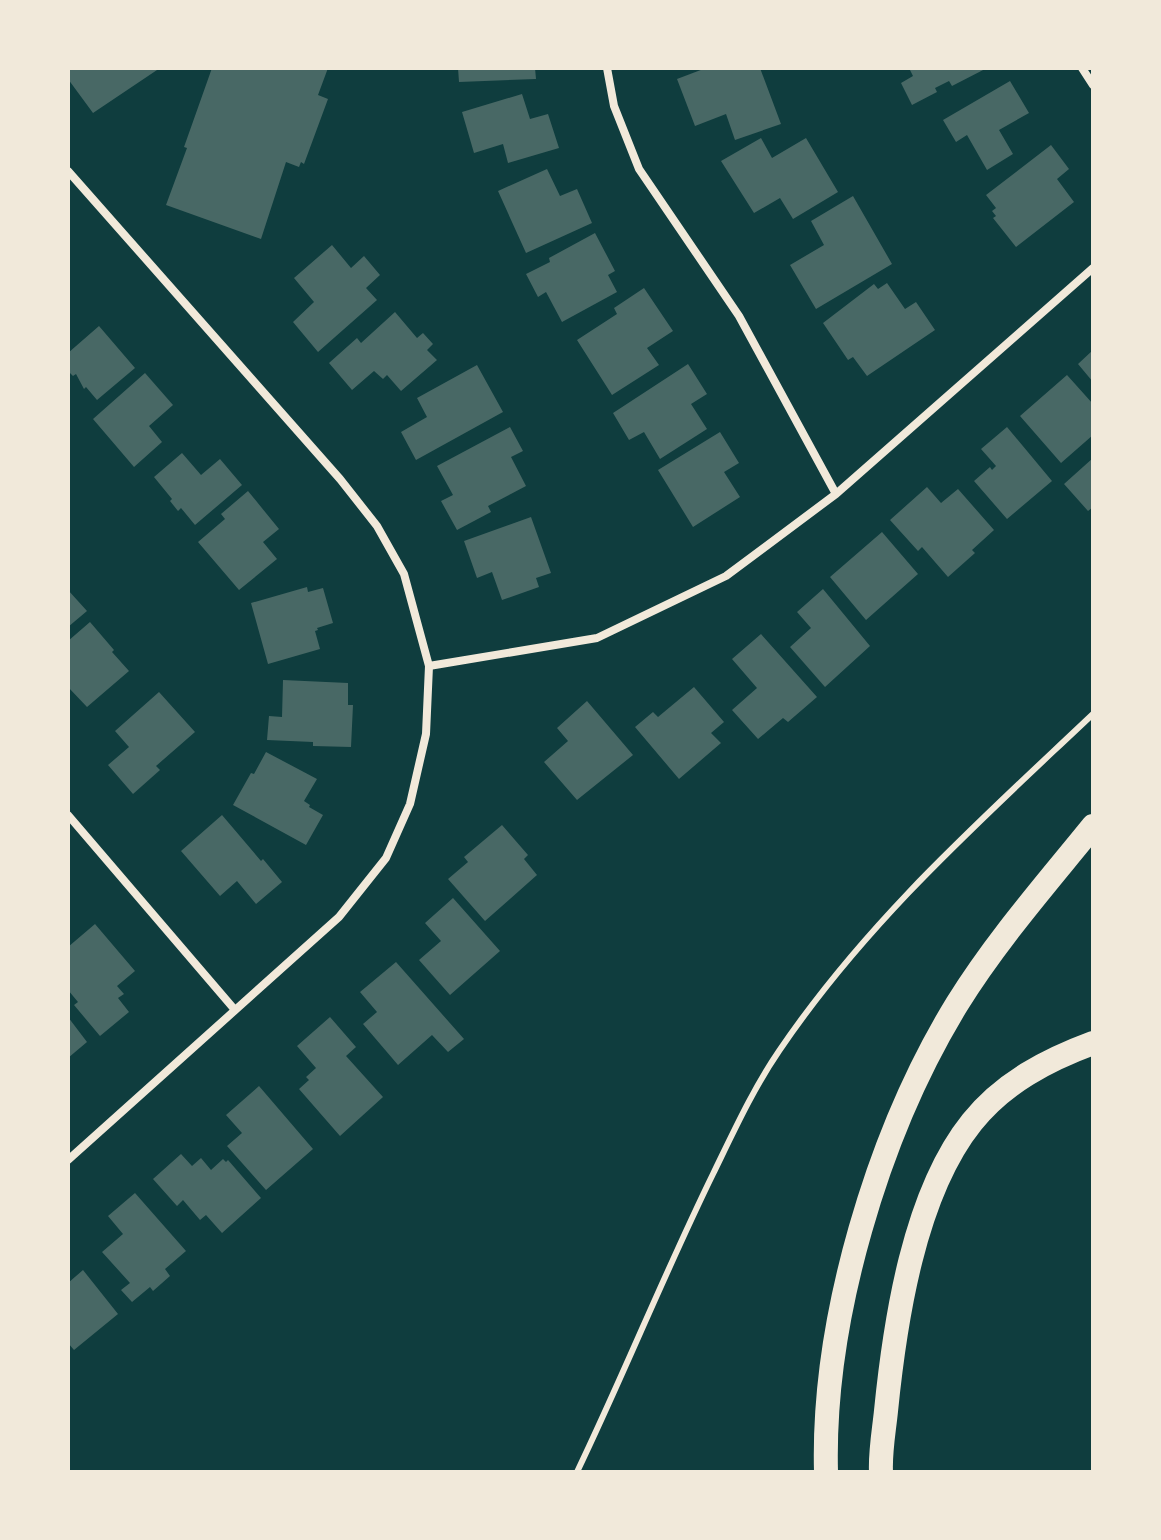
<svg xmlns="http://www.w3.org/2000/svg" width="1161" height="1540" font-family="Helvetica,sans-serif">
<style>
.building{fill:#486865}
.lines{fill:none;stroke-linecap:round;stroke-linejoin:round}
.service{stroke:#f1e9da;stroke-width:6}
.minor{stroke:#f1e9da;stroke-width:8}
.motorway{stroke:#f1e9da;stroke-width:24}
</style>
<rect width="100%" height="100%" fill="#0f3d3e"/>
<path class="building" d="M68 68H160L93 113 68 79Z
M212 68H328L318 95 328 99 304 164 301 162 299 167 286 162 261 239 166 205 187 148 184 147Z
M458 68H535L536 79 459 82Z
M706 68H760L781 124 735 140 726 114 695 126 677 79Z
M909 68H987L952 86 949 81 935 88 937 92 912 105 901 83 913 76Z
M1010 81 1029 113 999 130 1013 154 987 170 967 135 956 142 943 120Z
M522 94 530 119 548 114 559 148 508 163 503 144 474 153 462 112Z
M761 138 772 158 806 138 838 192 793 219 780 198 754 213 721 161Z
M1051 145 1069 169 1057 179 1074 202 1016 247 993 218 996 216 992 211 996 208 986 195Z
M547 169 560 196 577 189 592 223 526 253 498 191Z
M853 196 892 264 816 309 790 265 824 245 811 221Z
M595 233 615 271 608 275 617 292 562 322 546 292 538 297 526 274 550 262 549 258Z
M332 245 351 268 364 256 380 275 366 288 377 300 318 352 293 322 314 302 294 278Z
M887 283 905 309 916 302 935 330 867 376 853 357 848 360 823 323 874 284 878 289Z
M644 288 673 331 647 348 659 365 612 395 577 340 617 314 614 308Z
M395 312 417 338 423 333 433 344 427 350 437 360 401 391 387 375 383 379 374 371 352 390 329 363 357 338 361 343Z
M99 326 135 368 97 400 86 387 84 389 76 374 73 376 68 371V353Z
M1093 350V382L1078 364Z
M688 364 707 394 691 404 707 429 660 459 644 432 629 440 613 413Z
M477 365 503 412 416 460 401 432 427 417 417 398Z
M145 373 173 405 149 426 162 442 134 467 93 419Z
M1067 375 1093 404V435L1061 463 1020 416Z
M510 427 523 451 511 457 526 486 488 506 491 512 457 530 441 501 453 495 437 466Z
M1007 427 1052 481 1007 519 974 481 990 467 992 470 996 466 981 449Z
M720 432 739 463 724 472 740 497 693 527 658 470Z
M182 453 201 475 220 459 242 485 195 525 181 508 178 511 170 501 172 499 154 477Z
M1093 458V507L1088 511 1064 484Z
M927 487 941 503 958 489 994 530 972 550 975 553 948 577 922 547 918 551 890 520Z
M248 491 279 529 263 542 277 559 239 590 198 542 225 519 221 514Z
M531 517 551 573 536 578 539 587 502 600 492 572 477 578 464 541Z
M882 532 918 574 866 620 830 577Z
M307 587 308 592 323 588 333 623 317 628 318 630 315 631 320 649 268 664 251 603Z
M823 589 870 646 825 687 790 647 811 628 797 612Z
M68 590 87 611 68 627Z
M90 622 114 650 112 652 129 671 87 707 68 687V641Z
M761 634 817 697 788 722 783 718 758 739 732 710 757 688 732 659Z
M283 680 348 683V705H353L351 747 313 746V742L267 740 269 716 282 717Z
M694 687 724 722 711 733 721 743 679 779 635 727 653 712 658 717Z
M159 692 195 732 156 766 160 770 133 794 108 765 129 747 115 731Z
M587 701 633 755 577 800 544 762 568 741 557 728Z
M266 752 317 779 304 801 310 805 309 807 323 815 306 845 233 805 251 773 254 774Z
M222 815 261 861 263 859 282 882 256 904 237 881 220 896 181 851Z
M502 825 528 855 524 859 537 875 485 921 448 879 468 862 464 857Z
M453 898 500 951 450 995 419 960 441 941 425 923Z
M95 924 135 971 117 986 124 994 118 998 129 1012 100 1036 74 1005 78 1002 68 990V947Z
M396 962 464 1039 448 1052 432 1035 398 1065 363 1024 377 1012 360 992Z
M68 1017 87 1042 68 1058Z
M330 1017 356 1047 346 1056 383 1097 340 1136 299 1089 309 1080 306 1077 316 1068 297 1046Z
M259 1086 313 1149 266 1190 227 1146 242 1133 226 1115Z
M181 1154 192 1166 201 1158 211 1170 223 1159 226 1162 228 1160 261 1198 222 1233 206 1215 200 1220 183 1200 177 1206 153 1179Z
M135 1193 186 1251 165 1269 170 1276 153 1291 150 1287 132 1302 121 1290 130 1283 102 1252 123 1234 108 1216Z
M83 1270 118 1314 74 1350 68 1343V1283Z"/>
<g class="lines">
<path class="service" d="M577 1472C624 1374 665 1272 713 1174 733 1133 753 1089 779 1051 867 921 980 821 1093 714"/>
<path class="minor" d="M607 68 614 106 639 169 739 316 836 494
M1082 68 1093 85
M68 171 340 479 377 526 404 574 429 666 426 734 410 804 386 858 339 917 68 1160
M429 666 597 638 726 576 836 494 1093 268
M68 815 235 1010"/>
<path class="motorway" d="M826 1472C822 1320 878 1133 957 1004 996 941 1046 884 1093 826
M881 1472C880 1452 884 1431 886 1411 895 1321 914 1194 972 1122 1003 1083 1047 1060 1093 1043"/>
</g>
<rect width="1161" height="1540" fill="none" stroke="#f1e9da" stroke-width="140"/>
</svg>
